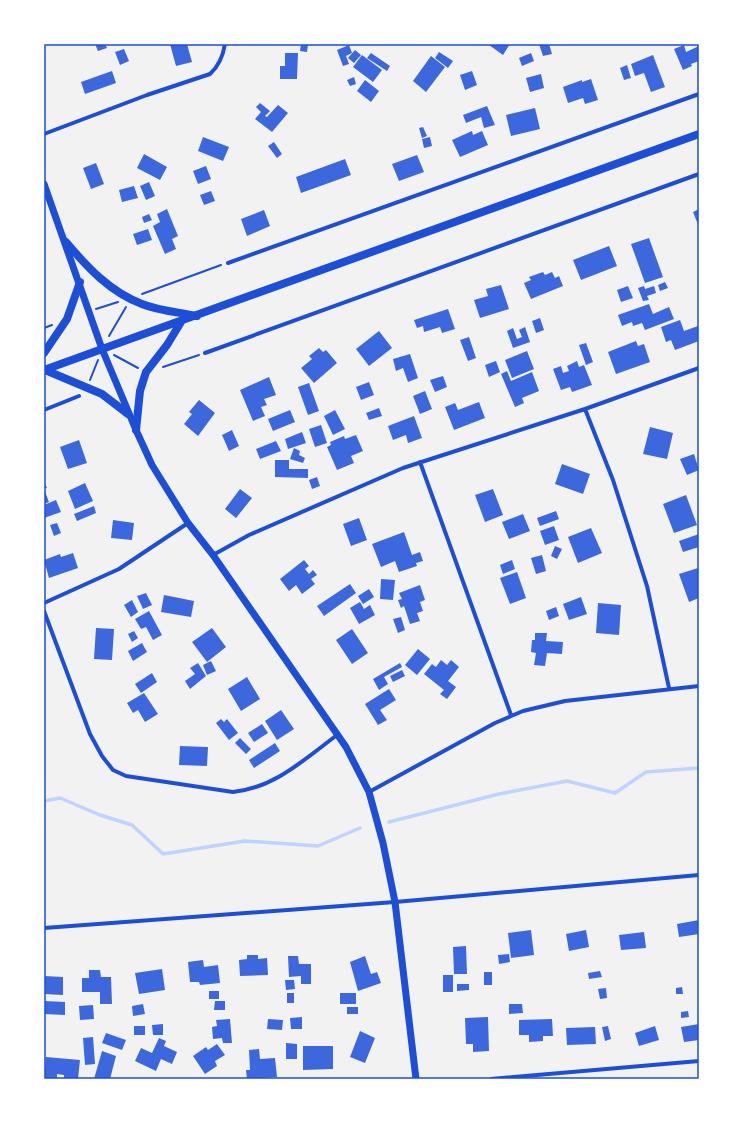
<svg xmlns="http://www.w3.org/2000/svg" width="743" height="1123" font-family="Quicksand,sans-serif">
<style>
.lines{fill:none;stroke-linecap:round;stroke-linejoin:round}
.stream{stroke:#bfd3fe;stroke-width:3.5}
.building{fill:#3d67dc}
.path{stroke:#1d4ed8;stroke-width:2}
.minor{stroke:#1d4ed8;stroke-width:4}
.tertiary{stroke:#1d4ed8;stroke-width:7}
.secondary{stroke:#1d4ed8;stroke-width:8}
.neatline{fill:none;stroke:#1d4ed8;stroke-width:1.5}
</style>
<rect width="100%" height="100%" fill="#f2f2f2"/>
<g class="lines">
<path class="stream" d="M44 801 60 798 100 815 132 825 163 854 245 841 318 846 360 828
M389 822 499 794 567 781 615 793 646 772 699 768"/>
</g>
<path class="building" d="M95 44H105L107 48 98 51Z
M170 44H187L192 62 176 66Z
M301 44H308L307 52 300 51Z
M490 44H510L503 55 489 45Z
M539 44H549L552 54 543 56Z
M349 45 352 53 346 56 349 64 343 66 337 50Z
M684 45 686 52 699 46V61L691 64 692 66 683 70 674 49Z
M124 49 129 61 120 65 115 52Z
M355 50 361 55 354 63 348 58Z
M439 52 453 61 448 68 435 58Z
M285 53H298L297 79H280V66H285Z
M371 53 390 66 387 71 367 58Z
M531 53 534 61 522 66 519 58Z
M362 55 382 70 373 82 353 67Z
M653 55 665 87 651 92 644 73 635 76 631 64Z
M431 56 445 67 426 92 413 81Z
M627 65 631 78 624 80 620 68Z
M112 71 116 83 85 94 81 82Z
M472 71 477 85 465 90 460 75Z
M541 74 544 88 530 92 526 78Z
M354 77 356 84 350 86 347 80Z
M591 79 598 100 585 104 583 98 568 103 563 87 582 80V82Z
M365 80 379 91 371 102 357 91Z
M260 103 270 111 265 116 267 117 278 105 288 113 272 132 255 119 261 112 256 107Z
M487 106 495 125 484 128 481 117 466 123 463 115Z
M535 108 540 129 511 136 506 115Z
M423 127 427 136 422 138 419 128Z
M472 131 473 135 482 131 488 145 460 157 452 140Z
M203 137 229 147 223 161 198 151Z
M430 137 432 146 424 148 422 139Z
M274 142 282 154 277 158 268 146Z
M144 154 167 167 160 180 137 168Z
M417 155 424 172 399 181 392 164Z
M345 159 351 175 301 193 296 177Z
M96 163 104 184 91 189 83 168Z
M206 166 211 179 198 184 193 171Z
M149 182 155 196 146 200 140 186Z
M134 186 138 198 122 202 119 190Z
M211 191 215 201 204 205 200 195Z
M167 209 178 236 172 239 176 249 165 254 153 226 160 222 157 214Z
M699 209V227L693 212Z
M264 210 270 226 247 236 241 219Z
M149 214 152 220 144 223 142 217Z
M148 229 152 240 137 245 133 234Z
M649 238 663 277 645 283 631 244Z
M609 246 617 266 581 280 573 260Z
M543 272 545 275 552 272 555 278 559 276 563 286 531 299 524 283 531 280 529 277Z
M665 282 668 288 660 291 658 285Z
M501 285 509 309 480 318 474 300 488 296 486 289Z
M628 286 633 298 621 302 617 290Z
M644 286 645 289 654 286 656 293 647 296 649 300 643 301 638 288Z
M649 304 653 314 669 307 674 319 645 330 642 323 633 326 632 322 622 326 618 315Z
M448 309 455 329 442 333 440 327 424 332 423 326 417 328 414 320Z
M540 318 544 330 536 333 532 321Z
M680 320 684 331 698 326 699 341 675 350 671 340 666 342 661 327Z
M525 327 530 342 513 348 507 331 513 328 517 339 522 337 519 330Z
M379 331 392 348 369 366 356 349Z
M469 337 476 358 468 361 460 340Z
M636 341 638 346 644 344 650 362 616 374 608 352Z
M586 343 593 362 586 365 579 345Z
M319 348 323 352 326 350 337 363 314 383 301 368 312 359 309 356Z
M527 351 534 369 512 378 505 360Z
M410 354 418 378 408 382 403 368 396 371 393 359Z
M496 361 500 372 489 377 485 365Z
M577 361 579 367 584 365 592 385 572 392 570 387 561 390 553 369 561 366 563 373 569 371 567 366Z
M507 371 511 381 532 372 539 391 522 398 524 403 515 407 501 374Z
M443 376 447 387 435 392 430 380Z
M269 377 276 395 264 399 267 405 261 407 265 416 253 421 240 390Z
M369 382 374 395 361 400 356 387Z
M309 383 319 411 308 415 298 387Z
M425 391 432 409 420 414 413 396Z
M199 400 215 413 198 436 184 424 192 414 189 412Z
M479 402 485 418 454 430 445 407 455 403 458 410Z
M379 408 382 416 369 420 366 413Z
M290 410 295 422 273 431 268 419Z
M335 410 345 429 333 435 324 416Z
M414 416 422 438 408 443 406 435 393 440 388 426Z
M321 425 327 443 315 447 309 429Z
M650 427 673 433 667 459 643 454Z
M232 430 239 446 229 451 222 435Z
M302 432 306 443 288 449 285 439Z
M356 435 363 451 351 456 354 463 337 470 327 447 331 445 330 442 344 436 345 439Z
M79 440 87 463 68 469 60 447Z
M276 441 281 451 260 459 256 449Z
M294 448 300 451 299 455 305 458 303 463 290 459Z
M694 454 699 470 687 475 680 459Z
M275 460H289V469H308V478L275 477Z
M562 464 590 474 583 494 555 484Z
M317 477 320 486 312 489 309 480Z
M44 481 47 488 44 489 49 502 44 504Z
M85 483 93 501 75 509 68 491Z
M240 489 252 498 236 518 225 509Z
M493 489 503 515 485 522 475 495Z
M686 495 697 525 674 533 663 504Z
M56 500 61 512 44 518V505Z
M94 506 96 513 77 521 74 514Z
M556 511 559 519 540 526 537 518Z
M523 514 530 531 509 539 502 522Z
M359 518 367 540 351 546 343 524Z
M113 520 134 523 132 540 111 538Z
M57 523 61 533 54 536 50 525Z
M554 526 559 540 545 545 540 531Z
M591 528 602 553 578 563 568 537Z
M404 532 412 555 420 552 423 561 416 563 417 566 399 572 395 561 381 567 372 544Z
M699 534V547L683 552 679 541Z
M555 546 562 549 557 559 551 556Z
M73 553 78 568 49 578 44 560 60 554 61 557Z
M542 555 546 571 536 574 531 558Z
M304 560 309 566 305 569 309 574 313 570 317 575 311 579 315 584 302 594 296 585 289 591 280 579Z
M512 560 515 569 503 574 500 565Z
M698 568 699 598 689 602 679 574Z
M517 572 526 598 510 604 500 578Z
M381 579 395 580 393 600 380 599Z
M350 584 356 593 324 616 317 606Z
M420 585 425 600 420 602 423 611 417 613 420 621 410 624 404 606 401 608 398 600 402 599 399 593Z
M369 589 374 597 363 604 358 596Z
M146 593 152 605 143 609 137 596Z
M164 595 194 601 191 617 161 612Z
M581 597 587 614 569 620 563 604Z
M132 600 138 612 131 617 124 605Z
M360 602 364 609 370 605 375 615 359 624 350 608Z
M598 603 621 605 619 635 596 633Z
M556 607 559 616 549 620 546 611Z
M149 611 162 635 153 640 146 627 141 629 135 619Z
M401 617 405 630 398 633 393 619Z
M96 628 114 629 112 660 94 659Z
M212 628 226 647 207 662 192 642Z
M352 629 368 653 352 664 336 640Z
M134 631 138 638 132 642 128 634Z
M535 633H547L546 641 563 642 562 654 547 653 545 666 534 665 536 653 531 652 532 640H535Z
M142 643 147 652 133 661 128 651Z
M418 649 430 659 417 675 405 665Z
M441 660 447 665 451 660 459 667 448 681 456 687 447 699 440 694 444 690 424 674 432 664 436 667Z
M211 661 216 671 207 675 203 665Z
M198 663 206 676 190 689 185 681 195 674 190 668Z
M400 663 402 667 384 677 388 684 379 690 373 679Z
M402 670 405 676 393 682 390 676Z
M152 673 157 682 141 693 135 684Z
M247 677 260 699 241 711 228 689Z
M389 689 396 700 380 710 387 720 378 725 365 704Z
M144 693 158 714 145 722 138 710 133 713 127 703Z
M281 710 294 729 277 740 265 721Z
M221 719 224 722 227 719 238 733 229 740 216 723Z
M262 724 268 733 254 742 248 733Z
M240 738 251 749 246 754 235 743Z
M275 743 280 751 254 768 249 760Z
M180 746 208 747 207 766 179 765Z
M699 920V934L679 937 677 924Z
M531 930 534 955 511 958 508 933Z
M586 930 589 947 569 951 566 934Z
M644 932 646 948 621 950 619 935Z
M466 946 467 974H454L453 947Z
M509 954 510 962 499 964 498 955Z
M247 955H258V959L267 958 268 975 240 976 239 960 247 959Z
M288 956H298L299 964H311V984H301V976L289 977Z
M365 956 371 974 377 972 381 983 358 991 350 962Z
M203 960 204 967 218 965 220 983 200 985 199 982H190L188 962Z
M162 969 165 990 139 994 135 973Z
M89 970H100L101 977H111L112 1004H100V992H82V978H89Z
M600 971 602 977 589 979 588 973Z
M484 972H492V985H484Z
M443 975H453V992H443Z
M44 976 63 977V995L44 994Z
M285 980H294L295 989 286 990Z
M457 984H469V990L457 991Z
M682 987 683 994H676V988Z
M606 988 607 998 600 999 598 989Z
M209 991H219V999H209Z
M287 993H294V1003H287Z
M340 993H356V1004H340Z
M44 1001 65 1002V1015L44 1014Z
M215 1001H225V1010H214Z
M143 1004 145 1014 133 1016 132 1006Z
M509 1004H522L523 1013 509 1014Z
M93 1005 94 1019 80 1020 79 1006Z
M347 1007H358V1014H347Z
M688 1011 689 1017 681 1018V1012Z
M302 1017V1029H291L290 1018Z
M488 1017 489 1051 473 1052V1044H466L465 1018Z
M230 1019 232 1043H223L222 1038 213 1039 212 1027 217 1026 216 1020Z
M268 1019 283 1020 282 1030 267 1029Z
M552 1019 553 1036H543V1041L529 1042V1035H519V1020Z
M163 1024V1035H153L152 1025Z
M699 1024V1040L684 1042 681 1027Z
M134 1026H145V1035H134Z
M608 1026 611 1039 605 1041 602 1027Z
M655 1026 659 1040 639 1046 635 1033Z
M595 1027 596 1044 567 1045 566 1028Z
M360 1031 375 1038 365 1063 350 1057Z
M106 1033 126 1040 122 1050 102 1043Z
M93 1037 95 1064 85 1065 83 1038Z
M159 1038 166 1041 164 1046 177 1052 172 1064 161 1059 156 1071 135 1061 141 1048 152 1053Z
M286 1043 297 1044V1059H286Z
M217 1044 225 1055 215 1061 217 1066 205 1074 193 1056 206 1047 208 1050Z
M303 1046H333V1069L303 1070Z
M259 1049 260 1059 275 1058 277 1077 247 1079 246 1070H250L249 1050Z
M102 1051 116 1056 110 1079H94Z
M46 1057 80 1060 78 1079H64V1075L57 1074V1079H44Z"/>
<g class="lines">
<path class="path" d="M142 294 221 265
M96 309 118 302
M44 328 52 325
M109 336 126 307
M114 355 138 368
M163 367 199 355
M90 380 98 360"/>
<path class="minor" d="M44 134 147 95 210 74C219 66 223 56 225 44
M228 263 699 94
M205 353 699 174
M585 409 613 480 647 586 669 688
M44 410 79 396
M420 462 511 715
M213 555 249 535 403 468 585 409 699 368
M44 603 119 569 188 523
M44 611 90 734 102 756 113 770 126 776 233 792C274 788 305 759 337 735
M369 792 495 723 523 711 565 701 699 686
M44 928 395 902 699 875
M491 1079 699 1061"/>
<path class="tertiary" d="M44 184 102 349 136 430 152 465 188 523 213 555 346 747 369 792 383 843 395 902 416 1079"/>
<path class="secondary" d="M66 242C87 267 110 292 142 304 159 311 179 312 197 316
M44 353 67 319 80 282
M44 370 699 134
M45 370 102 394 128 414
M136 430 140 391 146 372 167 345 181 322"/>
</g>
<rect width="743" height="1123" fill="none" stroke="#ffffff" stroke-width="90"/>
<rect x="45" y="45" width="653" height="1033" class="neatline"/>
</svg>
